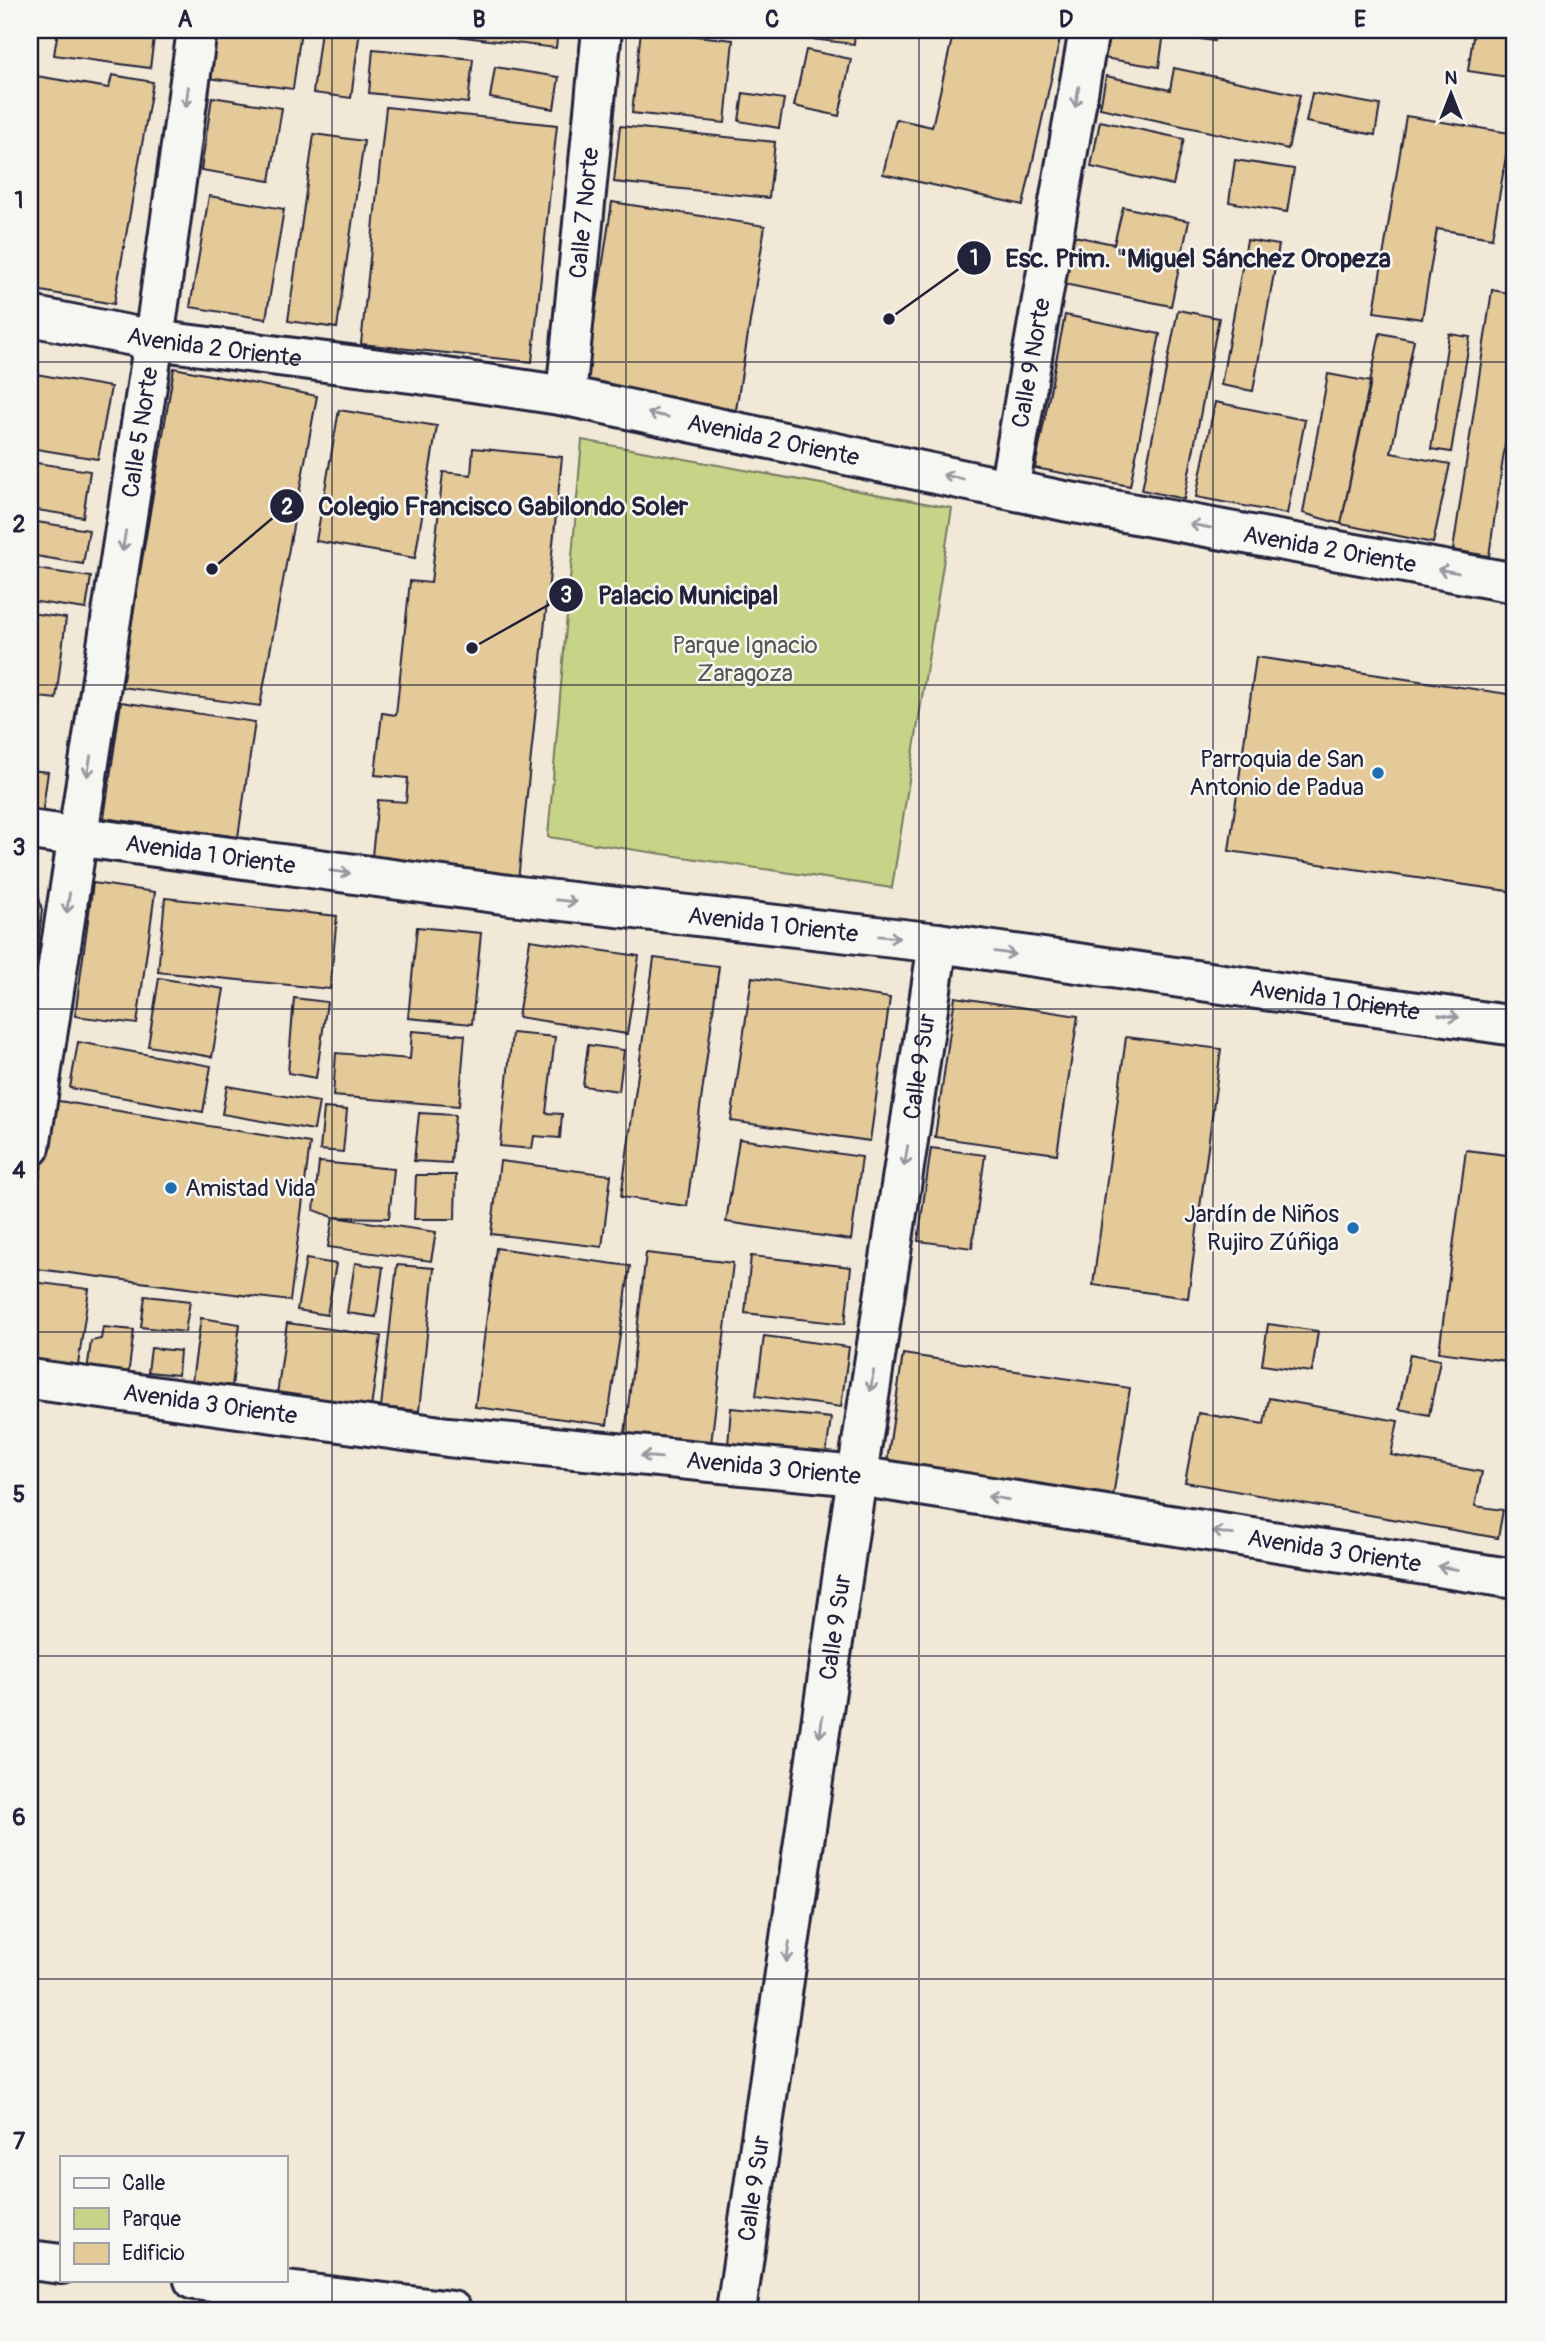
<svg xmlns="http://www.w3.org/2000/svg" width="1545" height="2341" font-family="Pangolin,sans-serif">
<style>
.green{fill:#c7d387;stroke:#747a61;stroke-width:2}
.building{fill:#e4c999;stroke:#22223b;stroke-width:2}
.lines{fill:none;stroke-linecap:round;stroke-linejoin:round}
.minor-casing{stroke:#22223b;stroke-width:44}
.minor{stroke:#f6f6f2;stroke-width:38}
.oneway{stroke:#9797a0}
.grid{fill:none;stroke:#22223b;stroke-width:2;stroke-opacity:0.55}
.poi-dot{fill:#1f6fb2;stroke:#f6f6f2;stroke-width:2.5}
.labels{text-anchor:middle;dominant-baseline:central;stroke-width:5;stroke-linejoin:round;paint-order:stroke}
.street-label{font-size:24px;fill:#22223b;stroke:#f6f6f2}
.park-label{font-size:24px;fill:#545752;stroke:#f6f6f2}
.poi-label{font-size:24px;fill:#22223b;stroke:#f6f6f2;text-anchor:end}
.leader{fill:none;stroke:#22223b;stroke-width:2.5}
.callout-dot{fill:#22223b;stroke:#f6f6f2;stroke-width:2.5}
.mark-label{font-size:21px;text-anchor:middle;font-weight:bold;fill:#fff}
.callout-label{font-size:26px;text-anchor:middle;font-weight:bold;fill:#22223b;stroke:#f6f6f2;stroke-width:5;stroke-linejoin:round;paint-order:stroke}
.neatline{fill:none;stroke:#22223b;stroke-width:2.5}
.grid-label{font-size:23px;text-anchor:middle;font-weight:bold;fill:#22223b}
</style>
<rect width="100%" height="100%" fill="#f1e8d7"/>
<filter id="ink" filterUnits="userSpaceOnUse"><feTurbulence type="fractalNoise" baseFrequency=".0143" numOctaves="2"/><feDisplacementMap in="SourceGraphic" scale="14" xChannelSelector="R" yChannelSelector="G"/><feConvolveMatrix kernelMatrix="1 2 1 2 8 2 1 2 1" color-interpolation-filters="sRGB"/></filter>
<g filter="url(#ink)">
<path class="green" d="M582 440 952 508 892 888 548 837Z"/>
<path class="building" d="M58 30H155L150 68 54 55Z
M213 30H301L293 89 207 78Z
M321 30H360L351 98 313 93Z
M406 30H558L556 48Z
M641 30 733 40 725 123 632 113Z
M733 30H855L854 44Z
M954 30H1062L1023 205 883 174 896 119 932 127Z
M1107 30H1216L1214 41 1164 33 1159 67 1103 58Z
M1474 30H1515V78L1468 71Z
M373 49 473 59 468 103 369 93Z
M806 50 851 59 839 116 794 106Z
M495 67 559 77 554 109 490 98Z
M1174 68 1300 95 1288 149 1100 108 1106 76 1170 90Z
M30 75 109 88 112 75 153 82 114 304 30 289Z
M743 93 784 99 779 128 739 121Z
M1312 93 1380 105 1375 135 1306 122Z
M212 97 282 108 270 181 201 170Z
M386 107 557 125 532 362 361 344Z
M1406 116 1510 133 1492 238 1437 229 1422 319 1374 312Z
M1100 121 1184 139 1173 185 1091 167Z
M620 126 775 142 769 198 614 182Z
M314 134 364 141 337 328 288 321Z
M1235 160 1294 169 1287 212 1229 202Z
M209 196 284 209 266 319 190 307Z
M612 202 765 226 736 410 584 388Z
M1123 207 1189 221 1171 306 1064 284 1074 236 1114 244Z
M1247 240 1279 245 1253 391 1221 385Z
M1492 290 1515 294V376L1489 556 1453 550Z
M1178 310 1219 318 1184 499 1142 490Z
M1065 315 1160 334 1130 486 1035 468Z
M1380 333 1414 340 1391 453 1450 464 1433 543 1341 524Z
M1449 334 1470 337 1451 452 1431 449Z
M174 368 317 396 260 706 121 687Z
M30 373 111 387 98 459 30 448Z
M1328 374 1371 382 1341 524 1303 513Z
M1215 402 1305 420 1287 514 1196 497Z
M339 410 437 426 415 558 316 541Z
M473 448 562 457 518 881 371 865 378 800 406 802 408 778 375 775 382 713 396 715 410 581 431 583 443 472 471 475Z
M30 462 90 471 83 517 30 509Z
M1515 504V559L1508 558Z
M30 521 89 530 83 564 30 555Z
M30 568 91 577 86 609 30 601Z
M30 613 66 618 56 699 30 696Z
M1256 657 1515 695V892L1229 851Z
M121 702 255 722 238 837 104 818Z
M30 770 48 772 42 815 30 813Z
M30 883 36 885 42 910 30 1011Z
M93 883 155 892 137 1024 75 1016Z
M165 898 337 916 330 989 158 972Z
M417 927 481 933 472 1024 408 1018Z
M530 940 639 956 627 1034 518 1017Z
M654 958 719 966 687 1206 621 1197Z
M752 977 890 998 870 1141 731 1121Z
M159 978 224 989 212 1057 148 1046Z
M955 997 1078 1016 1057 1154 935 1137Z
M294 998 327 1002 316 1078 288 1073Z
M412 1031 465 1035 459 1106 333 1096 336 1053 410 1059Z
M512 1033 555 1037 546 1113 562 1114 560 1138 534 1136 532 1149 500 1146Z
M1126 1037 1221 1049 1188 1298 1093 1285Z
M78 1042 211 1066 203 1112 70 1088Z
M588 1045 624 1050 619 1091 583 1086Z
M227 1086 319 1102 314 1130 222 1114Z
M53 1100 310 1143 290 1301 30 1268V1233Z
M324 1108 347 1110 343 1152 320 1150Z
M419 1113 455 1115 451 1163 414 1161Z
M739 1139 862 1157 851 1240 726 1222Z
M931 1148 985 1155 972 1248 918 1241Z
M1466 1150 1515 1156V1362L1439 1352Z
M500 1161 611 1175 602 1247 491 1234Z
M319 1162 394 1169 389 1218 333 1217 314 1210Z
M416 1175H456L455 1219H414Z
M333 1217 436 1232 431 1261 328 1247Z
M496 1248 630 1266 607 1425 475 1407Z
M646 1253 733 1263 711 1444 625 1434Z
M751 1256 851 1267 845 1324 745 1313Z
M306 1259 336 1264 327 1315 297 1310Z
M355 1263 383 1267 376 1317 347 1313Z
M397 1265 434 1268 419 1411 381 1407Z
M33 1282 89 1289 78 1365 30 1359V1303Z
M145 1296 190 1301 185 1332 141 1327Z
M201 1318 240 1324 232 1386 192 1381Z
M287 1323 381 1336 371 1408 277 1395Z
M1268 1324 1318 1331 1312 1372 1262 1365Z
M103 1327 134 1330 127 1384 86 1379 91 1341 101 1339Z
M764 1336 849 1347 841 1407 756 1396Z
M151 1348 180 1351 178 1375 148 1372Z
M903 1354 1130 1388 1113 1497 887 1462Z
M1410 1354 1440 1360 1429 1415 1399 1409Z
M1269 1398 1398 1421 1391 1455 1482 1472 1475 1506 1503 1510 1498 1538 1185 1482 1198 1413 1264 1424Z
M731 1408 831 1418 826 1455 728 1445Z"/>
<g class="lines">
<g class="minor-casing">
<g id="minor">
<path id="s1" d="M30 316 154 340 419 374 566 396 1064 501 1515 583"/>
<path id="s2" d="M566 396 602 30"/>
<path id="s3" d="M1009 489 1089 30"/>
<path id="s4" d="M30 830 510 895 938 943 1515 1026"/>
<path id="s5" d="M30 1147 154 340 197 30"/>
<path id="s6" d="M30 1379 448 1437 857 1476 1515 1579"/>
<path d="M30 2260 61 2264"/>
<path d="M194 2280 452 2311"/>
<path id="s7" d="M736 2311 857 1476 938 943"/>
</g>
</g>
<use href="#minor" class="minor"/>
</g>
<defs><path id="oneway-shaft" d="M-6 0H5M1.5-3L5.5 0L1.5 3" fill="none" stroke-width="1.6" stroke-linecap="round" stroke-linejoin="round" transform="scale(1.75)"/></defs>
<g class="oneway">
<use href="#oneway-shaft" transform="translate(187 97) rotate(98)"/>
<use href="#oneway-shaft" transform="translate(1077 97) rotate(100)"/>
<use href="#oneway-shaft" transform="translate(658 415) rotate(-168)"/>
<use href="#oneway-shaft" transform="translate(953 477) rotate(-168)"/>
<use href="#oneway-shaft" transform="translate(1200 526) rotate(-170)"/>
<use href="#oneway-shaft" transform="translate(124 541) rotate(99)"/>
<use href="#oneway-shaft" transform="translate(1448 571) rotate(-170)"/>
<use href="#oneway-shaft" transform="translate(89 766) rotate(99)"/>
<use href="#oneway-shaft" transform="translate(340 872) rotate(8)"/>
<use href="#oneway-shaft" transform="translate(566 901) rotate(6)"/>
<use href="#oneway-shaft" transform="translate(68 903) rotate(99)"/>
<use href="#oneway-shaft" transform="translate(889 937) rotate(6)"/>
<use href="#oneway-shaft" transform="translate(1005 953) rotate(8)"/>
<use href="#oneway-shaft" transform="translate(1449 1016) rotate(8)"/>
<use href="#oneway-shaft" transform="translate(906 1156) rotate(99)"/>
<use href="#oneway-shaft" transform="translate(872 1381) rotate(99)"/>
<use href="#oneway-shaft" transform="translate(651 1457) rotate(-175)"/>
<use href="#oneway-shaft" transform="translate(998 1498) rotate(-171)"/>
<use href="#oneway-shaft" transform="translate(1223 1533) rotate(-171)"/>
<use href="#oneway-shaft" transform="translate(1448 1568) rotate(-171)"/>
<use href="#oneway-shaft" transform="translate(821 1727) rotate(98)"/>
<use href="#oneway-shaft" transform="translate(788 1952) rotate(98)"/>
</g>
</g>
<path class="grid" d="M332 30V2311M626 30V2311M919 30V2311M1213 30V2311M30 362H1515M30 685H1515M30 1009H1515M30 1332H1515M30 1656H1515M30 1979H1515"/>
<g class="poi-dot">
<circle cx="1378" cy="773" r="7"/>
<circle cx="171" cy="1188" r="7"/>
<circle cx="1353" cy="1228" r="7"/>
</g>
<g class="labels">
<g class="street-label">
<text stroke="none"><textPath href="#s2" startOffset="184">Calle 7 Norte</textPath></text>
<text stroke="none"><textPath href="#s1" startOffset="187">Avenida 2 Oriente</textPath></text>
<text stroke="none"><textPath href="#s3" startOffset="128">Calle 9 Norte</textPath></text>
<text stroke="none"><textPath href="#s5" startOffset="723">Calle 5 Norte</textPath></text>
<text stroke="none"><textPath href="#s1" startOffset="754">Avenida 2 Oriente</textPath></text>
<text stroke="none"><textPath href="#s1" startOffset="1321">Avenida 2 Oriente</textPath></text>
<text stroke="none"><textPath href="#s4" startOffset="182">Avenida 1 Oriente</textPath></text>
<text stroke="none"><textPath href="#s4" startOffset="749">Avenida 1 Oriente</textPath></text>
<text stroke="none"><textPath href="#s4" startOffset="1316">Avenida 1 Oriente</textPath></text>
<text stroke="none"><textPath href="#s7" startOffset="1258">Calle 9 Sur</textPath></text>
<text stroke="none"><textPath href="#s6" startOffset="182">Avenida 3 Oriente</textPath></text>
<text stroke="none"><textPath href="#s6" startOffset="749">Avenida 3 Oriente</textPath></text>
<text stroke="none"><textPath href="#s6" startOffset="1316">Avenida 3 Oriente</textPath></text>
<text stroke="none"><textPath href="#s7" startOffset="691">Calle 9 Sur</textPath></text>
<text stroke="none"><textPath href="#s7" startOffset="124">Calle 9 Sur</textPath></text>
</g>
<g class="park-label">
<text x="745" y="645">Parque Ignacio<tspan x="745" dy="28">Zaragoza</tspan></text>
</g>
<g class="poi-label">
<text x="1364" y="759">Parroquia de San<tspan x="1364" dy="28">Antonio de Padua</tspan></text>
<text x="185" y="1188" text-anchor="start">Amistad Vida</text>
<text x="1339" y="1214">Jardín de Niños<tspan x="1339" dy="28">Rujiro Zúñiga</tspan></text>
</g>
</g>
<path class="leader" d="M889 319L974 258M212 569L287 506M472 648L566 595"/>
<g class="callout-dot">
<circle cx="889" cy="319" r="7"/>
<circle cx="212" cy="569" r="7"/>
<circle cx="472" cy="648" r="7"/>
<circle cx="974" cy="258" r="18"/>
<circle cx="287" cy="506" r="18"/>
<circle cx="566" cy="595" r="18"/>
</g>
<g class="mark-label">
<text x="974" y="265">1</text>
<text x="287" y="514">2</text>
<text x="566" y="602">3</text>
</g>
<g class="callout-label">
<text x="1198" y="267">Esc. Prim. "Miguel Sánchez Oropeza</text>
<text x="503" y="515">Colegio Francisco Gabilondo Soler</text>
<text x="688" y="604">Palacio Municipal</text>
</g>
<rect width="1545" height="2341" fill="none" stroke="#f6f6f2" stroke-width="77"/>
<rect x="60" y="2156" width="228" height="126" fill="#f6f6f2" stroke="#a1a1a9" stroke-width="2"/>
<rect x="74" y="2178" width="35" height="10" fill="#f6f6f2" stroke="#a1a1a9" stroke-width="2"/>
<text x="122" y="2190" font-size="21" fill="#22223b">Calle</text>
<rect x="74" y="2208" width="35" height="21" fill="#c7d387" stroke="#a1a1a9" stroke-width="2"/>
<text x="122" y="2226" font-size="21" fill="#22223b">Parque</text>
<rect x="74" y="2243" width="35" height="21" fill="#e4c999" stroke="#a1a1a9" stroke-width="2"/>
<text x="122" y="2260" font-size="21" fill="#22223b">Edificio</text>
<g transform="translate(1451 94)" stroke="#f6f6f2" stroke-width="5" paint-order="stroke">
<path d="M0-5L12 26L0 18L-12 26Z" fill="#22223b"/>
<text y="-10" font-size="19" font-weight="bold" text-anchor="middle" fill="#22223b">N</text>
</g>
<rect x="38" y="38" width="1468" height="2264" class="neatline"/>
<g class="grid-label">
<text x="185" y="27">A</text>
<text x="479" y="27">B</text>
<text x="772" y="27">C</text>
<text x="1066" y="27">D</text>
<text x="1360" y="27">E</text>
<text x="19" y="208">1</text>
<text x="19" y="532">2</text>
<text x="19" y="855">3</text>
<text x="19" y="1178">4</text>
<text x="19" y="1502">5</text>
<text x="19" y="1825">6</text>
<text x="19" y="2149">7</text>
</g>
</svg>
